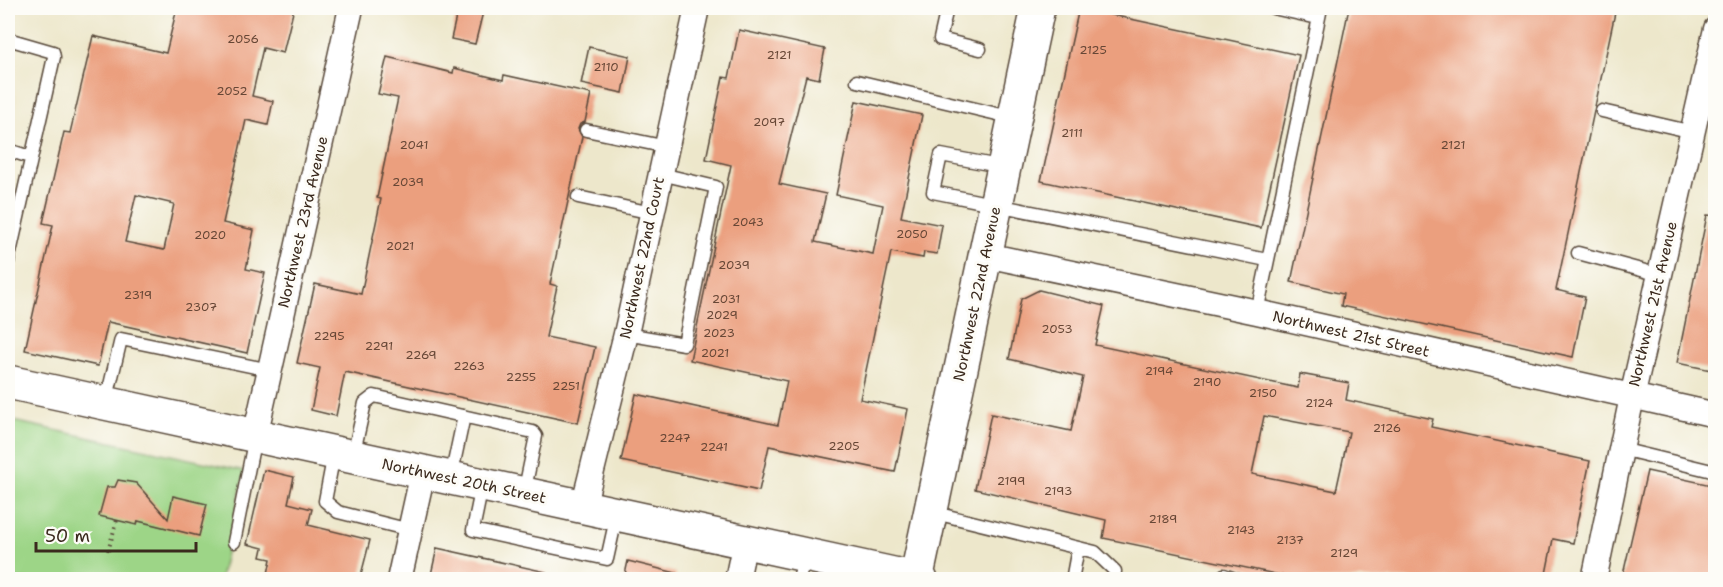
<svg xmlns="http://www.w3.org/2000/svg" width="1723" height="587" font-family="'Shantell Sans',sans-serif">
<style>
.green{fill:#9dd587;stroke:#6c8052;stroke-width:1.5}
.building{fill:#eb9f7e;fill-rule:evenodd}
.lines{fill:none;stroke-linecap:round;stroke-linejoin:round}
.service-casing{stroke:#564638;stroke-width:15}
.minor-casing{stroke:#564638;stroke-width:27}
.secondary-casing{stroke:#564638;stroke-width:36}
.path{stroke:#564638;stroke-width:4;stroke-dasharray:1.5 4.5;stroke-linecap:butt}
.service{stroke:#fff;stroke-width:12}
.minor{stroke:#fff;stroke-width:24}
.secondary{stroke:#fff;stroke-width:33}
.labels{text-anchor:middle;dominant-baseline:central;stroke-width:6;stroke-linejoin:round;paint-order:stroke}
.number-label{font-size:12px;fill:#674736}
.street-label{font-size:15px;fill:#3b2a1e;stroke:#fdfcf7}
</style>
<rect width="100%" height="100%" fill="#fdfcf7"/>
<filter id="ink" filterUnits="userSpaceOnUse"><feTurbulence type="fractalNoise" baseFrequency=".0167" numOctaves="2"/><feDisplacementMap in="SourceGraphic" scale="12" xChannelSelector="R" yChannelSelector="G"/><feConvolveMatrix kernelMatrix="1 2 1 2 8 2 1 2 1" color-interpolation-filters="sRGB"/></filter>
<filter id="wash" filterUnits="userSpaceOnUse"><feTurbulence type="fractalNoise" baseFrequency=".008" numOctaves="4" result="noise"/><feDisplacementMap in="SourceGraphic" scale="24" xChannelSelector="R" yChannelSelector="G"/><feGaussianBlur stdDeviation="1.35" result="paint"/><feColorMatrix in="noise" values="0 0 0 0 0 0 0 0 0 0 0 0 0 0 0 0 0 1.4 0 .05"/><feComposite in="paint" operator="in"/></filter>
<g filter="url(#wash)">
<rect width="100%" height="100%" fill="#ede7cb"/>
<path class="green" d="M8 420 245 471 220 579 8 580Z"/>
<g id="blocks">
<path class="building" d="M177 8H294L283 53 263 48 252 96 273 101 268 125 246 120 223 223 254 230 246 269 265 273 247 353 108 322 98 366 25 350 53 225 43 223 64 132 70 133 93 36 166 53ZM136 195 174 204 164 250 125 242Z
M458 8H484L475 44 451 39Z
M1079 8 1299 55 1261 228 1041 181Z
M1349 8H1616L1556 290 1585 297 1573 357 1341 306 1343 294 1291 282Z
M739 30 825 49 819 79 806 76 779 184 826 194 815 242 873 254 883 205 836 195 856 101 922 115 901 217 942 225 937 254 924 252 923 258 891 252 860 399 908 409 895 472 769 446 759 491 621 461 636 394 778 425 787 381 690 360 731 165 706 159 723 77 729 78Z
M589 47 630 56 623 93 581 84Z
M387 57 453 73 454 68 503 80 504 75 591 94 585 122 580 124 578 129 582 137 550 284 557 286 546 337 595 347 578 423 345 372 336 416 311 410 320 368 297 363 315 284 361 294 381 199 377 198 398 98 378 94Z
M1707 215 1716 216V371L1677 363Z
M1039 290 1104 306 1095 345 1298 388 1300 374 1349 383 1346 400 1433 419 1431 427 1590 461 1573 543 1553 539 1545 579H1299L1103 538 1106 520 975 489 991 414 1071 431 1083 377 1009 359 1021 299ZM1264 416 1349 432 1336 491 1252 474Z
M264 470 294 477 288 503 312 509 308 525 370 540 360 579H267L271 559 261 557 263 548 247 544Z
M1647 471 1716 486V579H1622Z
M118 480 136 483 168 519 173 496 207 504 199 536 138 521 137 525 99 516 107 487H115Z
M437 548 546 572 545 579H430Z
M628 561 676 573 675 579H624Z"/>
</g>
</g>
<g filter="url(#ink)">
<use href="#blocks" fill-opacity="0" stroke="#564638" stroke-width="1.5"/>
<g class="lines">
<g class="service-casing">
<path id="service" d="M947 8 940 39 980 49
M1273 8 1318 18
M8 39 53 52 54 57 8 262
M857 81 1014 118
M1602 111 1693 132
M586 130 667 147
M8 150 30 157
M1004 167 941 155 933 192 1267 260
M578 197 652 213
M1578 253 1660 275
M1257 312 1321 8
M626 334 684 344 716 187 661 174
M106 402 121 339 270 370
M1621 449 1716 472
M334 454 325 501 338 512 410 530
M353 456 365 403 374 396 533 432 536 436 524 493
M451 477 464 416
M482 486 473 530 607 559 617 514
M931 512 1095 552 1115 571 1114 580
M234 542 255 437
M799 580 804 557
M1072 580 1078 548
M1219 580 1224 575 1238 580"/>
</g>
<g class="minor-casing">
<path id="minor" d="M986 255 1257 312 1716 415
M255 436 351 8
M583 507 626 334 697 8
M399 580 423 472
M737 580 745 541
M1594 580 1632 397 1716 29"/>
</g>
<g class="secondary-casing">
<path id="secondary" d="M8 382 921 580
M916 580 1038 8"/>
</g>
<path class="path" d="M108 551 117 520"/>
<use href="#service" class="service"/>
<use href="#minor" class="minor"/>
<use href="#secondary" class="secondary"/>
</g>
</g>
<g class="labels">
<g class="number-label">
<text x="243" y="39">2056</text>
<text x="1093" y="50">2125</text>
<text x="779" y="55">2121</text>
<text x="606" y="67">2110</text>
<text x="232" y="91">2052</text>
<text x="769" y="122">2097</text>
<text x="1072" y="133">2111</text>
<text x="414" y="145">2041</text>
<text x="1453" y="145">2121</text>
<text x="408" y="182">2039</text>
<text x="748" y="222">2043</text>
<text x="912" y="234">2050</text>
<text x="210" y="235">2020</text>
<text x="400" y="246">2021</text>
<text x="734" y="265">2039</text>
<text x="138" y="295">2319</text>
<text x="726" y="299">2031</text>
<text x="201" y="307">2307</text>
<text x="722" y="315">2029</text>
<text x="1057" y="329">2053</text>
<text x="719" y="333">2023</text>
<text x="329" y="336">2295</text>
<text x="379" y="346">2291</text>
<text x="715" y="353">2021</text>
<text x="421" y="355">2269</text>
<text x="469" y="366">2263</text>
<text x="1159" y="371">2194</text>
<text x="521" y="377">2255</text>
<text x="1207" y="382">2190</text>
<text x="566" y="386">2251</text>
<text x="1263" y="393">2150</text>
<text x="1319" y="403">2124</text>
<text x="1387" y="428">2126</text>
<text x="675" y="438">2247</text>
<text x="844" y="446">2205</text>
<text x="714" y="447">2241</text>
<text x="1011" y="481">2199</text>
<text x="1058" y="491">2193</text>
<text x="1163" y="519">2189</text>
<text x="1241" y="530">2143</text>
<text x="1290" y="540">2137</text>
<text x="1344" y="553">2129</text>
</g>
<g class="street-label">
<text transform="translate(303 222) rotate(-77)">Northwest 23rd Avenue</text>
<text transform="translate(642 258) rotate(-78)">Northwest 22nd Court</text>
<text transform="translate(977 294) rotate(-78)">Northwest 22nd Avenue</text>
<text transform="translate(1653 304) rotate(-77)">Northwest 21st Avenue</text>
<text transform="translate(1351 334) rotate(13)">Northwest 21st Street</text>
<text transform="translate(464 481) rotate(12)">Northwest 20th Street</text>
</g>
</g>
<rect width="1723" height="587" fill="none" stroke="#fdfcf7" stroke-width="30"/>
<path d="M36 542v9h160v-9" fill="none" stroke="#3b2a1e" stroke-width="3"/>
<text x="45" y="542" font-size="18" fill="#3b2a1e" stroke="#fdfcf7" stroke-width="4.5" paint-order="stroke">50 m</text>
</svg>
